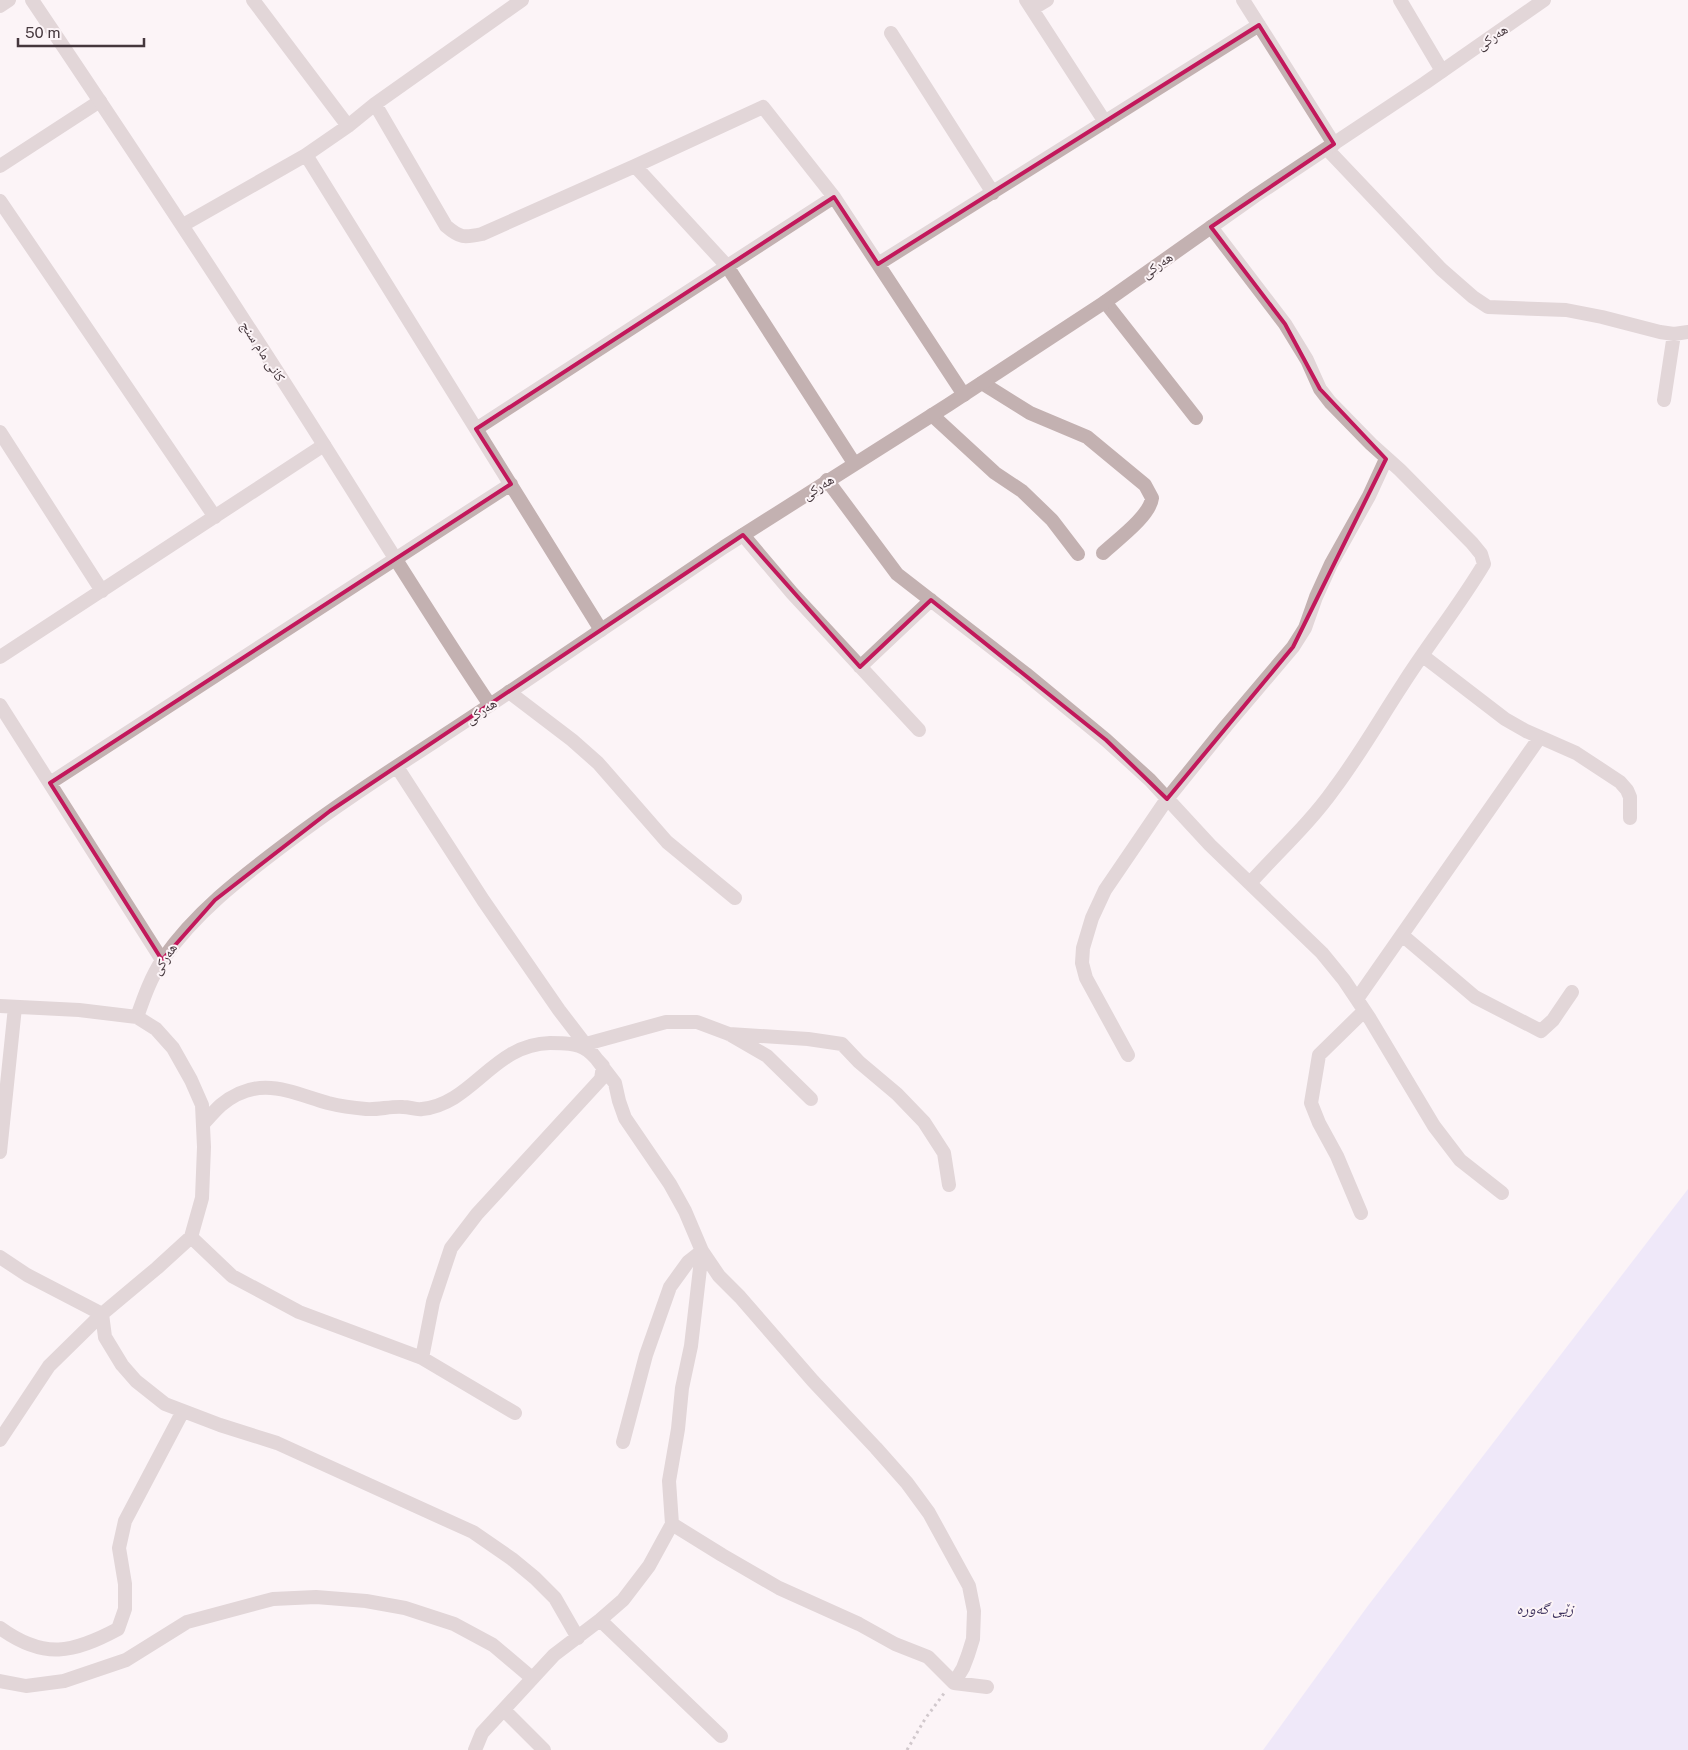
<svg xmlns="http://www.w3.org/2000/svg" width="1688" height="1750" font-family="'Public Sans','Noto Naskh Arabic',sans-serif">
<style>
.water{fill:#e1dafb}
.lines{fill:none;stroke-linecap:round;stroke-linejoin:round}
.path{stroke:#9e9397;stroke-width:3;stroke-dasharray:2.5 4;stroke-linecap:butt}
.minor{stroke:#c3b1b1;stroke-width:14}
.tertiary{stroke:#c3b1b1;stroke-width:14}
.marked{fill:none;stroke:#c2185b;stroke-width:4;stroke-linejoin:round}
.labels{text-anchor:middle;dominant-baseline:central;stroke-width:4;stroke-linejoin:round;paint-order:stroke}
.street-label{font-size:14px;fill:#45373d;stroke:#fcf4f7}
.water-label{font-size:15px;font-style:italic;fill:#3c305c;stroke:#fcf4f7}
</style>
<rect width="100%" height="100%" fill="#fcf4f7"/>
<path class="water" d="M1688 1189V1750H1263L1367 1607Z"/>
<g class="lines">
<path class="path" d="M907 1750 925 1719 945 1692"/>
<path class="minor" d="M253 0 348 126
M1026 0 1105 122
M1243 0 1334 144
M1400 0 1442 71
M0 6 9 0
M1032 9 1047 0
M891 33 993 193
M375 104 446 226C460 238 464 238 482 234L635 166 763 107 834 197 964 395
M1327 149 1441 269 1473 297 1488 307 1566 310 1602 317 1660 332 1674 334 1688 332
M306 155 601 630
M0 166 100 101
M635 166 727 266 854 463
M0 201 215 517
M183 225 306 155 348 126 375 104 522 0
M1211 227 1285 324 1307 360 1320 389 1330 402 1371 444 1400 470 1472 543 1481 554 1484 564C1459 606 1429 643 1403 684 1380 719 1359 756 1334 789 1310 823 1278 852 1250 883
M878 264 1259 25
M1105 302 1196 418
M982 383 1030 413 1087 437 1145 485 1152 498C1150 516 1117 540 1103 553
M1664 400 1674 334
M932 415 995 473 1022 491 1052 520 1078 554
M476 429 834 197
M0 432 102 591
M827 480 897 574 1026 674 1106 740 1150 780 1210 845 1322 953 1344 980 1370 1019 1434 1126 1460 1160 1502 1193
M743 535 792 593 919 730
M1423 656 1505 719 1526 731 1576 753 1620 782 1627 790 1630 797V818
M0 657 324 445
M860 667 931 600
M509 692 572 740 598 763 667 842 735 898
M0 705 162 960
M397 767 483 900 559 1010 615 1083 619 1101 625 1118 670 1184 685 1211 702 1251 719 1276 740 1297 813 1381 876 1448 907 1483 929 1513 969 1586 974 1611 973 1639 968 1655 963 1668 954 1683
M50 783 511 484
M1402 935 1475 997 1541 1031 1553 1020 1572 992
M1357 999 1540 737
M0 1006 79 1010 137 1017 156 1029 173 1048 191 1080 202 1105 204 1147 202 1198 191 1237 157 1268 102 1314 49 1366 0 1440
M137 1017C144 997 151 977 163 959 195 913 239 879 284 845 350 795 421 751 490 705
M729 1034 808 1039 842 1044 859 1062 897 1094 924 1122 944 1153 949 1185
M586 1044 666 1022H697L729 1034 767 1056 811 1099
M1128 1055 1086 978 1082 963 1083 948 1092 918 1105 890 1167 799 1226 726 1293 647 1305 628 1316 597 1331 564 1369 496 1386 459
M203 1124C209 1118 215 1110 221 1105 259 1074 289 1092 328 1103 340 1106 354 1108 366 1109 378 1110 391 1106 403 1107 410 1107 416 1110 422 1109 473 1104 493 1044 550 1043 562 1043 577 1043 587 1050 593 1054 598 1061 603 1066L601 1079 477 1214 451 1248 433 1302 422 1358
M0 1152 15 1007
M1361 1213 1337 1156 1319 1123 1311 1103 1319 1055 1364 1011
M191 1237 232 1276 299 1312 422 1358 515 1413
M0 1257 27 1275 102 1314 105 1337 122 1365 136 1381 165 1404 220 1425 277 1443 473 1532 512 1559 535 1578 555 1598 578 1638
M623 1442 646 1355 670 1287 688 1262 702 1251
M672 1524 722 1555 779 1588 859 1624 895 1644 928 1657 954 1683 987 1687
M600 1620 721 1736
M0 1628C44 1660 73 1653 118 1629L125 1609V1584L119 1548 125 1521 183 1411
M0 1681 26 1686 64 1681 126 1660 187 1622 273 1599 316 1597 366 1601 405 1608 454 1624 493 1645 532 1678
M504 1710 544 1750
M475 1750 482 1733 554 1655 600 1620 623 1600 649 1566 672 1524 669 1481 678 1429 682 1388 691 1346 702 1251"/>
<path class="tertiary" d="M32 0C131 147 229 295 324 445 379 532 432 619 490 705L724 547 948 405 1105 302 1255 196 1425 83 1544 0"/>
</g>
<path d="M0 0H1688V1750H0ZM1259 25 1334 144 1211 227 1285 324 1320 389 1386 459 1293 647 1167 799 1106 740 931 600 860 667 743 535 330 811 215 900 162 960 50 783 511 484 476 429 834 197 878 264Z" fill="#fcf4f7" fill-opacity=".55" fill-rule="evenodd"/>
<path class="marked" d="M1259 25 1334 144 1211 227 1285 324 1320 389 1386 459 1293 647 1167 799 1106 740 931 600 860 667 743 535 330 811 215 900 162 960 50 783 511 484 476 429 834 197 878 264Z"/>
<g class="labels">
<g class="street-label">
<text transform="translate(1492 37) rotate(-34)">هەرکی</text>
<text transform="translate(1157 265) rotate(-35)">هەرکی</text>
<text transform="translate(263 351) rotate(57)">کانی مام سنج</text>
<text transform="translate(818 487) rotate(-33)">هەرکی</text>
<text transform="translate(481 711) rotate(-34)">هەرکی</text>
<text transform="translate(164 959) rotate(-57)">هەرکی</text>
</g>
<g class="water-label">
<text x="1545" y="1608">زێی گەورە</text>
</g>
</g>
<path d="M18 38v8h126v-8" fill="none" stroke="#45373d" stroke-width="2.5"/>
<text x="25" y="38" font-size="15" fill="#45373d" stroke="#fcf4f7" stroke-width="4" paint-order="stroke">50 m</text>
</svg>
